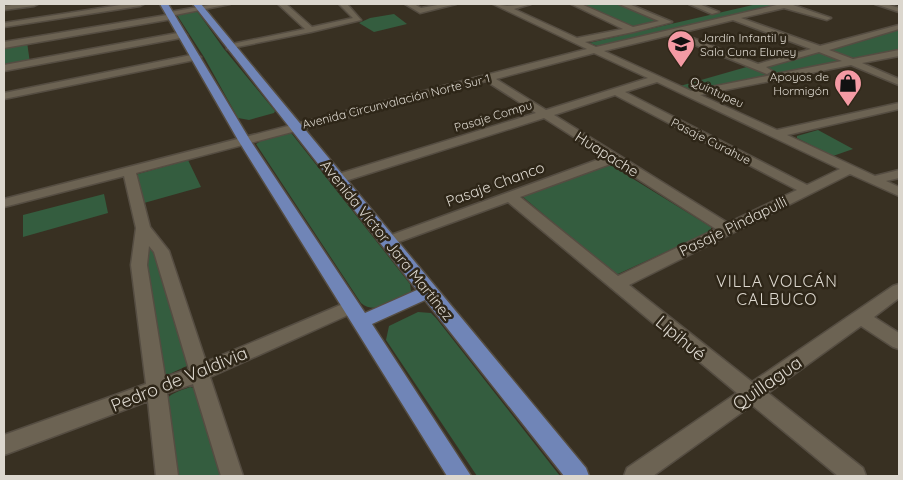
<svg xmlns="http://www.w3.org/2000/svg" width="903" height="480" font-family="Quicksand,sans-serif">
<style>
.green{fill:#345d3f}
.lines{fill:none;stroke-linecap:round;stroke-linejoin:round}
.minor-casing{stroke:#554d42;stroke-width:3}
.major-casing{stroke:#554d42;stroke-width:3}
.minor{fill:#6c6353;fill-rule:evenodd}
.major{fill:#7085b7;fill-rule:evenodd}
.labels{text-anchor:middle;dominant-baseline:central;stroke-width:5;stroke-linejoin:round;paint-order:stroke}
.far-poi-label{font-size:12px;fill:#dcd7ce;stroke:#2e2618;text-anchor:start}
.far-street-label{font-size:12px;fill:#dcd7ce;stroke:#2e2618}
.street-label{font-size:15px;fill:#dcd7ce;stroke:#2e2618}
.neighbourhood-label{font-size:16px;letter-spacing:1px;fill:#dcd7ce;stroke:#2e2618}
.near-street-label{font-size:18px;fill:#dcd7ce;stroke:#2e2618}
</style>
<rect width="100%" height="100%" fill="#383022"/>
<path class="green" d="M579 4H620L660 21 636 27 630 26Z
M757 4H781L598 46 589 43Z
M197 11 224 49 275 111 274 113 249 120 238 118 204 57 177 15Z
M394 14 407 24 374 32 359 23 370 18Z
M899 28V52L854 60 828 50Z
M27 42 30 63 4 67V46Z
M817 52 843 62 778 75 764 67Z
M750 66 771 76 695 91 680 86Z
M818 130 853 149 833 156 797 138V136Z
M286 133 292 134 410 284 411 291 408 295C393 301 375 315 361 303L256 144 264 139Z
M188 160 201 187 144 203 137 176 138 174Z
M609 164 711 227V231L618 274 613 273 523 197 524 195Z
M104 194 108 213 23 237V215Z
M147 242 156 252 189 365 163 377 144 263Z
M418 312 431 313 436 318 560 476H477L386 340 389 326Z
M190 387 194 388 197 392 223 476H173L164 404C168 393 180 391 190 387Z"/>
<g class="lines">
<g class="minor-casing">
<path id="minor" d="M19 4H38L34 6 4 10V6Z
M127 4H144L140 6 4 27V23Z
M215 4H230L175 15V19H172L4 48V42L167 15V12H170Z
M278 4H286L312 27 353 18 339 4H347L361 20 311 32 227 49V45L305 29Z
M405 4H414L421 8 443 4H456L420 13Z
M493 4 507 6 531 4 514 9 577 38 623 29 571 4H581L633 27 659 21 619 4H629L672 22 633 32 585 42 596 47 781 4H794L793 5 831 18 827 20 784 8 741 18 820 46 899 25V29L829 50 853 59 899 50V56L862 63 899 79V85L851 65 700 95 777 130 899 103V109L787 135 875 176 899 170V178L886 181 899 187V196L850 174 629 285 752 382 893 286 899 284V298L874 317 899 333V349L893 347 861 326 768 393 863 468 866 476H838L752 405 653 476H624L627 468 737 393 508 202 393 244H383L380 241 383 238 605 157 544 118 342 182 337 183 330 179 332 176 536 113 486 81 136 173 150 227 169 251 206 362 345 303 351 301 357 303 360 307 357 311 210 377 243 476H221L193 384 167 393 178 476H156L148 401 4 455V435L146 384 131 265 136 228 124 176 4 207V199L587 49ZM733 20 811 49 758 64 680 33ZM670 35 767 74 772 71 766 67 819 52 842 61 691 91 604 51ZM594 53 648 78 546 110 496 79ZM657 82 840 169 807 185 625 92ZM615 95 797 190 728 223 554 115ZM613 163 716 229 618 276 520 197ZM149 246 154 252 189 369 165 377 147 265Z
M689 4H699L719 12 712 14Z
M875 4H886L899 8V12Z
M183 32 187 35 186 37 4 71V65Z
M196 54 201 57 199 59 4 99V93Z"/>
</g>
<g class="major-casing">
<path id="major" d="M160 4H168L250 140 365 313 417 290 193 4H201L586 468 589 476H564L425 300 372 324 471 476H447L238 140Z"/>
</g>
<use href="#minor" class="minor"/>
<use href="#major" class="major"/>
</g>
<defs>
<g id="school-pin" transform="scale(1.4375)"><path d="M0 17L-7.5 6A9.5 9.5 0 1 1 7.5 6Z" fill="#f49aa4" stroke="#2e2618"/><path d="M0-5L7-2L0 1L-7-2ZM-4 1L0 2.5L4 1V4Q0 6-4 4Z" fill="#111"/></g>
<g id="shop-pin" transform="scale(1.4375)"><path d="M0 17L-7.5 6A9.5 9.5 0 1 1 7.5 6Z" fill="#f49aa4" stroke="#2e2618"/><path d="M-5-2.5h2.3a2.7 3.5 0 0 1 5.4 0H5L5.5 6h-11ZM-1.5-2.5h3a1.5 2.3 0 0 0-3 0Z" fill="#111"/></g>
</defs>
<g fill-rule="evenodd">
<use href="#school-pin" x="681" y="44"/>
<use href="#shop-pin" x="848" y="83"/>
</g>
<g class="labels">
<g class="far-poi-label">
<text x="700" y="37">Jardín Infantil y<tspan x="700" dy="14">Sala Cuna Eluney</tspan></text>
<text x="829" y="76" text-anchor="end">Apoyos de<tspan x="829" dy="14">Hormigón</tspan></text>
</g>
<g class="far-street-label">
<text transform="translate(717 92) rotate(25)">Quintupeu</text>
<text transform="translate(396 101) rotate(-14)">Avenida Circunvalación Norte Sur 1</text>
<text transform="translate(493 116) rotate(-17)">Pasaje Compu</text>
<text transform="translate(711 141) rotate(27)">Pasaje Curahue</text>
</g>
<g class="street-label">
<text transform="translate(607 154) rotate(32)">Huapache</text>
<text transform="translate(495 184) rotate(-20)">Pasaje Chanco</text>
<text transform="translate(733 226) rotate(-26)">Pasaje Pindapulli</text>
<text transform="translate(387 240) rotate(51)">Avenida Víctor Jara Martínez</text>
</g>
<g class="neighbourhood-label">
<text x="777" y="281">VILLA VOLCÁN<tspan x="777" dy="18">CALBUCO</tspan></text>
</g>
<g class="near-street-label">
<text transform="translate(681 338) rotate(40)">Lipihué</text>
<text transform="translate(179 379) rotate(-22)">Pedro de Valdivia</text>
<text transform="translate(767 383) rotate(-35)">Quillagua</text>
</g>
</g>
<rect width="903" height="480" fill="none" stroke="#dcd7ce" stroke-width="10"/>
</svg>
